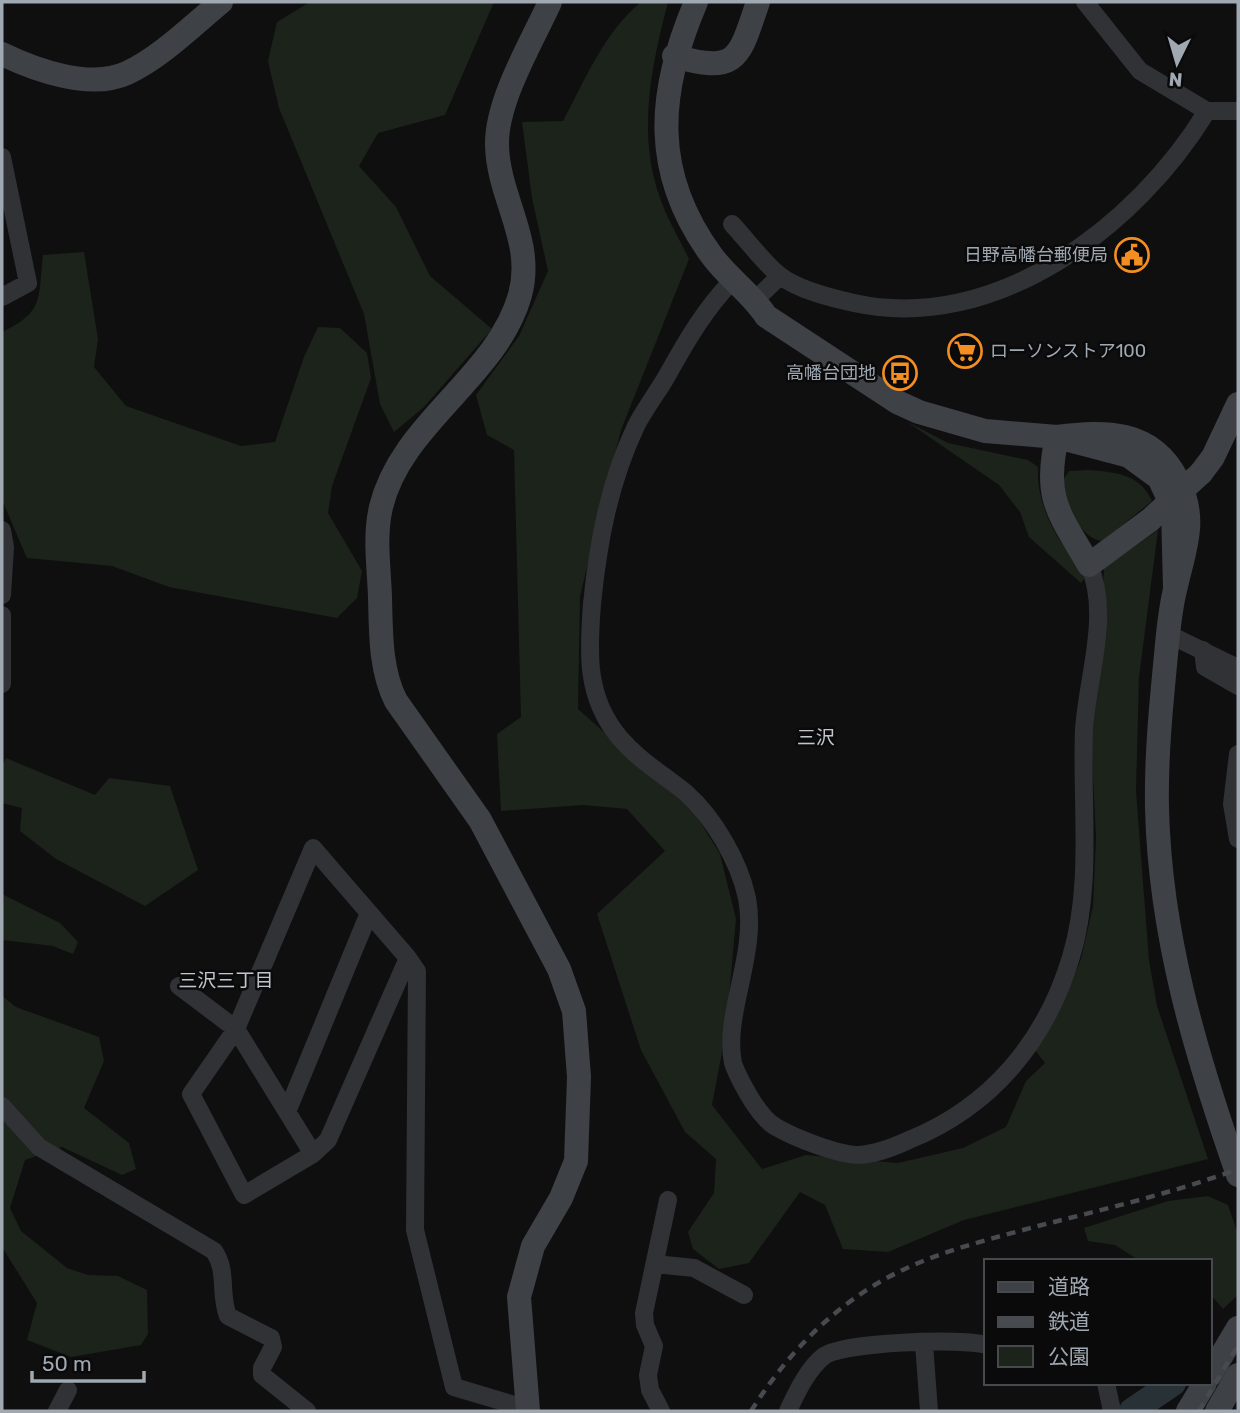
<svg xmlns="http://www.w3.org/2000/svg" width="1240" height="1413" font-family="Rubik,'Noto Sans JP',sans-serif">
<style>
.green{fill:#1b231b}
.lines{fill:none;stroke-linecap:round;stroke-linejoin:round}
.river{stroke:#283236;stroke-width:26}
.street{stroke:#303235;stroke-width:18}
.secondary{stroke:#3e4145;stroke-width:24}
.rail{stroke:#474a4e;stroke-width:4.5;stroke-dasharray:9 7;stroke-linecap:butt}
.secondary-bridge{stroke:#3e4145;stroke-width:24}
.labels{text-anchor:middle;dominant-baseline:central;stroke-width:5;stroke-linejoin:round;paint-order:stroke}
.poi-label{font-size:18px;fill:#a0a8b2;stroke:#0a0a0b;text-anchor:end}
.neighbourhood-label{font-size:19px;fill:#c1c6ce;stroke:#0a0a0b}
</style>
<rect width="100%" height="100%" fill="#0f0f10"/>
<path class="green" d="M310 2H494L445 115 378 133 359 166 396 207 430 276 492 329 424 407 394 432 380 404 364 314 279 108 268 61 277 22Z
M641 2H668C652 64 637 131 659 195 666 217 679 238 689 259L621 430 580 596 578 709 694 812 720 854 736 919 726 1031 712 1105 762 1169 806 1155 898 1163 963 1148 1006 1127 1026 1081 1045 1063 1035 1050 1058 1014 1081 959 1093 906 1096 838 1090 716 1101 634 1104 568 1158 530 1139 677 1136 791 1149 960 1157 1006 1208 1159 964 1220 888 1252 843 1249 825 1205 800 1192 749 1263 719 1269 693 1249 688 1232 714 1193 716 1159 685 1132 641 1050 597 914 665 851 627 809 583 805 501 811 497 734 521 717 514 450 487 435 476 395 519 336 548 271 532 198 522 122 563 121C585 80 605 31 641 2Z
M84 252 98 339 94 367 126 406 241 446 275 442 304 357 318 327 340 328 367 353 371 378 332 486 328 513 362 571 357 598 337 618 169 587 112 566 27 558 2 500V332C45 312 38 298 43 255Z
M906 421 948 443 1028 460 1038 467C1036 492 1048 524 1063 545 1070 556 1081 562 1087 575L1081 583 1029 537 1020 512 999 485Z
M1088 470C1116 472 1140 474 1152 501L1103 541C1079 540 1068 502 1061 483L1069 471Z
M6 758 95 795 109 778 170 786 198 870 145 906 56 859 20 831 22 808 2 803V766Z
M2 894 60 923 78 942 73 954 53 946 2 940Z
M2 996 16 1007 99 1037 104 1061 84 1108 129 1143 136 1169 122 1175 62 1147 25 1160 10 1208 21 1231 67 1268 88 1275 118 1276 147 1290 148 1334 141 1345 71 1357 27 1340 37 1303 2 1247Z
M1208 1196 1228 1205 1238 1234V1295L1223 1309 1210 1294V1261H1140L1115 1245 1088 1241 1084 1228 1168 1201Z"/>
<g class="lines">
<path class="river" d="M1132 1411 1173 1383"/>
<path class="street" d="M1085 2 1140 71 1207 111H1238
M2 157 28 283 2 297
M732 224C747 240 762 261 779 275 798 290 831 298 854 303 996 334 1137 226 1207 111
M732 281C705 309 687 340 668 374 658 392 645 408 636 426 609 483 598 543 592 604 588 654 586 697 619 737 639 761 663 774 686 793 714 818 739 861 747 898 758 954 723 1014 733 1063 736 1073 743 1085 748 1094 755 1106 765 1121 776 1127 795 1138 838 1155 859 1155 876 1154 894 1147 909 1140 991 1107 1046 1041 1071 957 1093 885 1081 804 1084 730 1087 678 1111 615 1089 565
M755 300 780 276
M2 530 5 547 2 595
M2 615V684
M1168 634 1238 668
M1203 650 1205 667 1238 686
M1238 754 1232 804 1238 839
M313 848 408 958 328 1140 313 1154 244 1195 191 1094 236 1029Z
M408 958 417 971 415 1230 454 1387 528 1409
M179 986 236 1029 313 1154
M2 1106 39 1147 214 1251C228 1271 219 1294 228 1316L271 1338 273 1347 262 1368V1375L307 1411
M287 1112 369 913
M655 1264 694 1268 744 1295
M924 1344 929 1411
M1106 1383 1112 1411
M57 1411 68 1390
M661 1411 650 1390 648 1375 654 1346 645 1325 644 1313 668 1200
M788 1411C796 1394 808 1368 824 1356 843 1342 963 1338 986 1345"/>
<path class="secondary" d="M696 2C657 93 651 173 712 256 728 278 751 293 766 316L897 402 919 412 985 431 1057 437C1043 499 1059 513 1089 565L1150 520
M2 54C35 70 90 90 127 73 161 57 192 26 221 2
M674 56C739 75 739 57 758 2
M1201 473 1213 457 1238 404
M1175 588 1173 508 1159 478 1129 456 1057 437C1104 431 1151 429 1177 479 1198 518 1185 547 1176 586 1170 608 1168 632 1166 655 1161 706 1156 757 1157 808 1160 936 1196 1055 1238 1175
M1210 1375 1238 1328
M528 1411 519 1297 533 1246 561 1198 576 1161 579 1077 574 1011 559 969 480 820 396 701C380 670 381 632 380 597 379 567 374 537 381 507 401 423 497 377 520 295 535 241 498 198 497 145 496 101 532 42 550 2
M1188 1411 1205 1383
M1217 1411 1238 1375"/>
<path class="rail" d="M751 1411C784 1359 824 1315 878 1283 927 1254 983 1241 1038 1226 1105 1209 1173 1193 1238 1169
M1199 1411 1238 1345"/>
<path class="secondary-bridge" d="M1150 520 1201 473"/>
</g>
<defs>
<g id="civic-ring" transform="scale(1.75)"><circle r="9.5" fill="#0a0a0b" stroke="#f48e23" stroke-width="1.5"/><path d="M-.6-6.5H3V-4.5H.6V-3L4-1V1h2V6H-6V1h2V-1L-.6-3ZM-1.2 2.5V6h2.4V2.5Z" fill="#f48e23"/></g>
<g id="supermarket-ring" transform="scale(1.75)"><circle r="9.5" fill="#0a0a0b" stroke="#f48e23" stroke-width="1.5"/><path d="M-6-5.5h2.5l.6 2H6L4.5 2H-2.5L-4.4-4H-6ZM-1.5 3.2a1.3 1.3 0 1 0 .1 0ZM3 3.2a1.3 1.3 0 1 0 .1 0Z" fill="#f48e23"/></g>
<g id="bus-ring" transform="scale(1.75)"><circle r="9.5" fill="#0a0a0b" stroke="#f48e23" stroke-width="1.5"/><path d="M-5-6H5V4H4V6H2V4H-2V6H-4V4H-5ZM-3.5-4V0h7V-4ZM-3.5 1.2v1.5H-2V1.2ZM2 1.2v1.5H3.5V1.2Z" fill="#f48e23"/></g>
</defs>
<g fill-rule="evenodd">
<use href="#civic-ring" x="1132" y="255"/>
<use href="#supermarket-ring" x="965" y="351"/>
<use href="#bus-ring" x="900" y="373"/>
</g>
<g class="labels">
<g class="poi-label">
<text x="1108" y="255">日野高幡台郵便局</text>
<text x="990" y="351" text-anchor="start">ローソンストア100</text>
<text x="876" y="373">高幡台団地</text>
</g>
<g class="neighbourhood-label">
<text x="816" y="737">三沢</text>
<text x="226" y="980">三沢三丁目</text>
</g>
</g>
<rect width="1240" height="1413" fill="none" stroke="#a0a8b2" stroke-width="7"/>
<rect x="984" y="1259" width="228" height="126" fill="#0a0a0b" stroke="#46494e" stroke-width="2"/>
<rect x="998" y="1282" width="35" height="10" fill="#3e4145" stroke="#46494e" stroke-width="2"/>
<text x="1048" y="1294" font-size="21" fill="#a0a8b2">道路</text>
<rect x="998" y="1317" width="35" height="10" fill="#474a4e" stroke="#46494e" stroke-width="2"/>
<text x="1048" y="1329" font-size="21" fill="#a0a8b2">鉄道</text>
<rect x="998" y="1346" width="35" height="21" fill="#1b231b" stroke="#46494e" stroke-width="2"/>
<text x="1048" y="1364" font-size="21" fill="#a0a8b2">公園</text>
<g transform="translate(1177 63) rotate(185)" stroke="#0a0a0b" stroke-width="5" paint-order="stroke">
<path d="M0-5L12 26L0 18L-12 26Z" fill="#a0a8b2"/>
<text y="-10" font-size="19" font-weight="bold" text-anchor="middle" fill="#a0a8b2">N</text>
</g>
<path d="M32 1371v10h112v-10" fill="none" stroke="#a0a8b2" stroke-width="3.5"/>
<text x="42" y="1371" font-size="21" fill="#a0a8b2" stroke="#0a0a0b" stroke-width="5" paint-order="stroke">50 m</text>
</svg>
